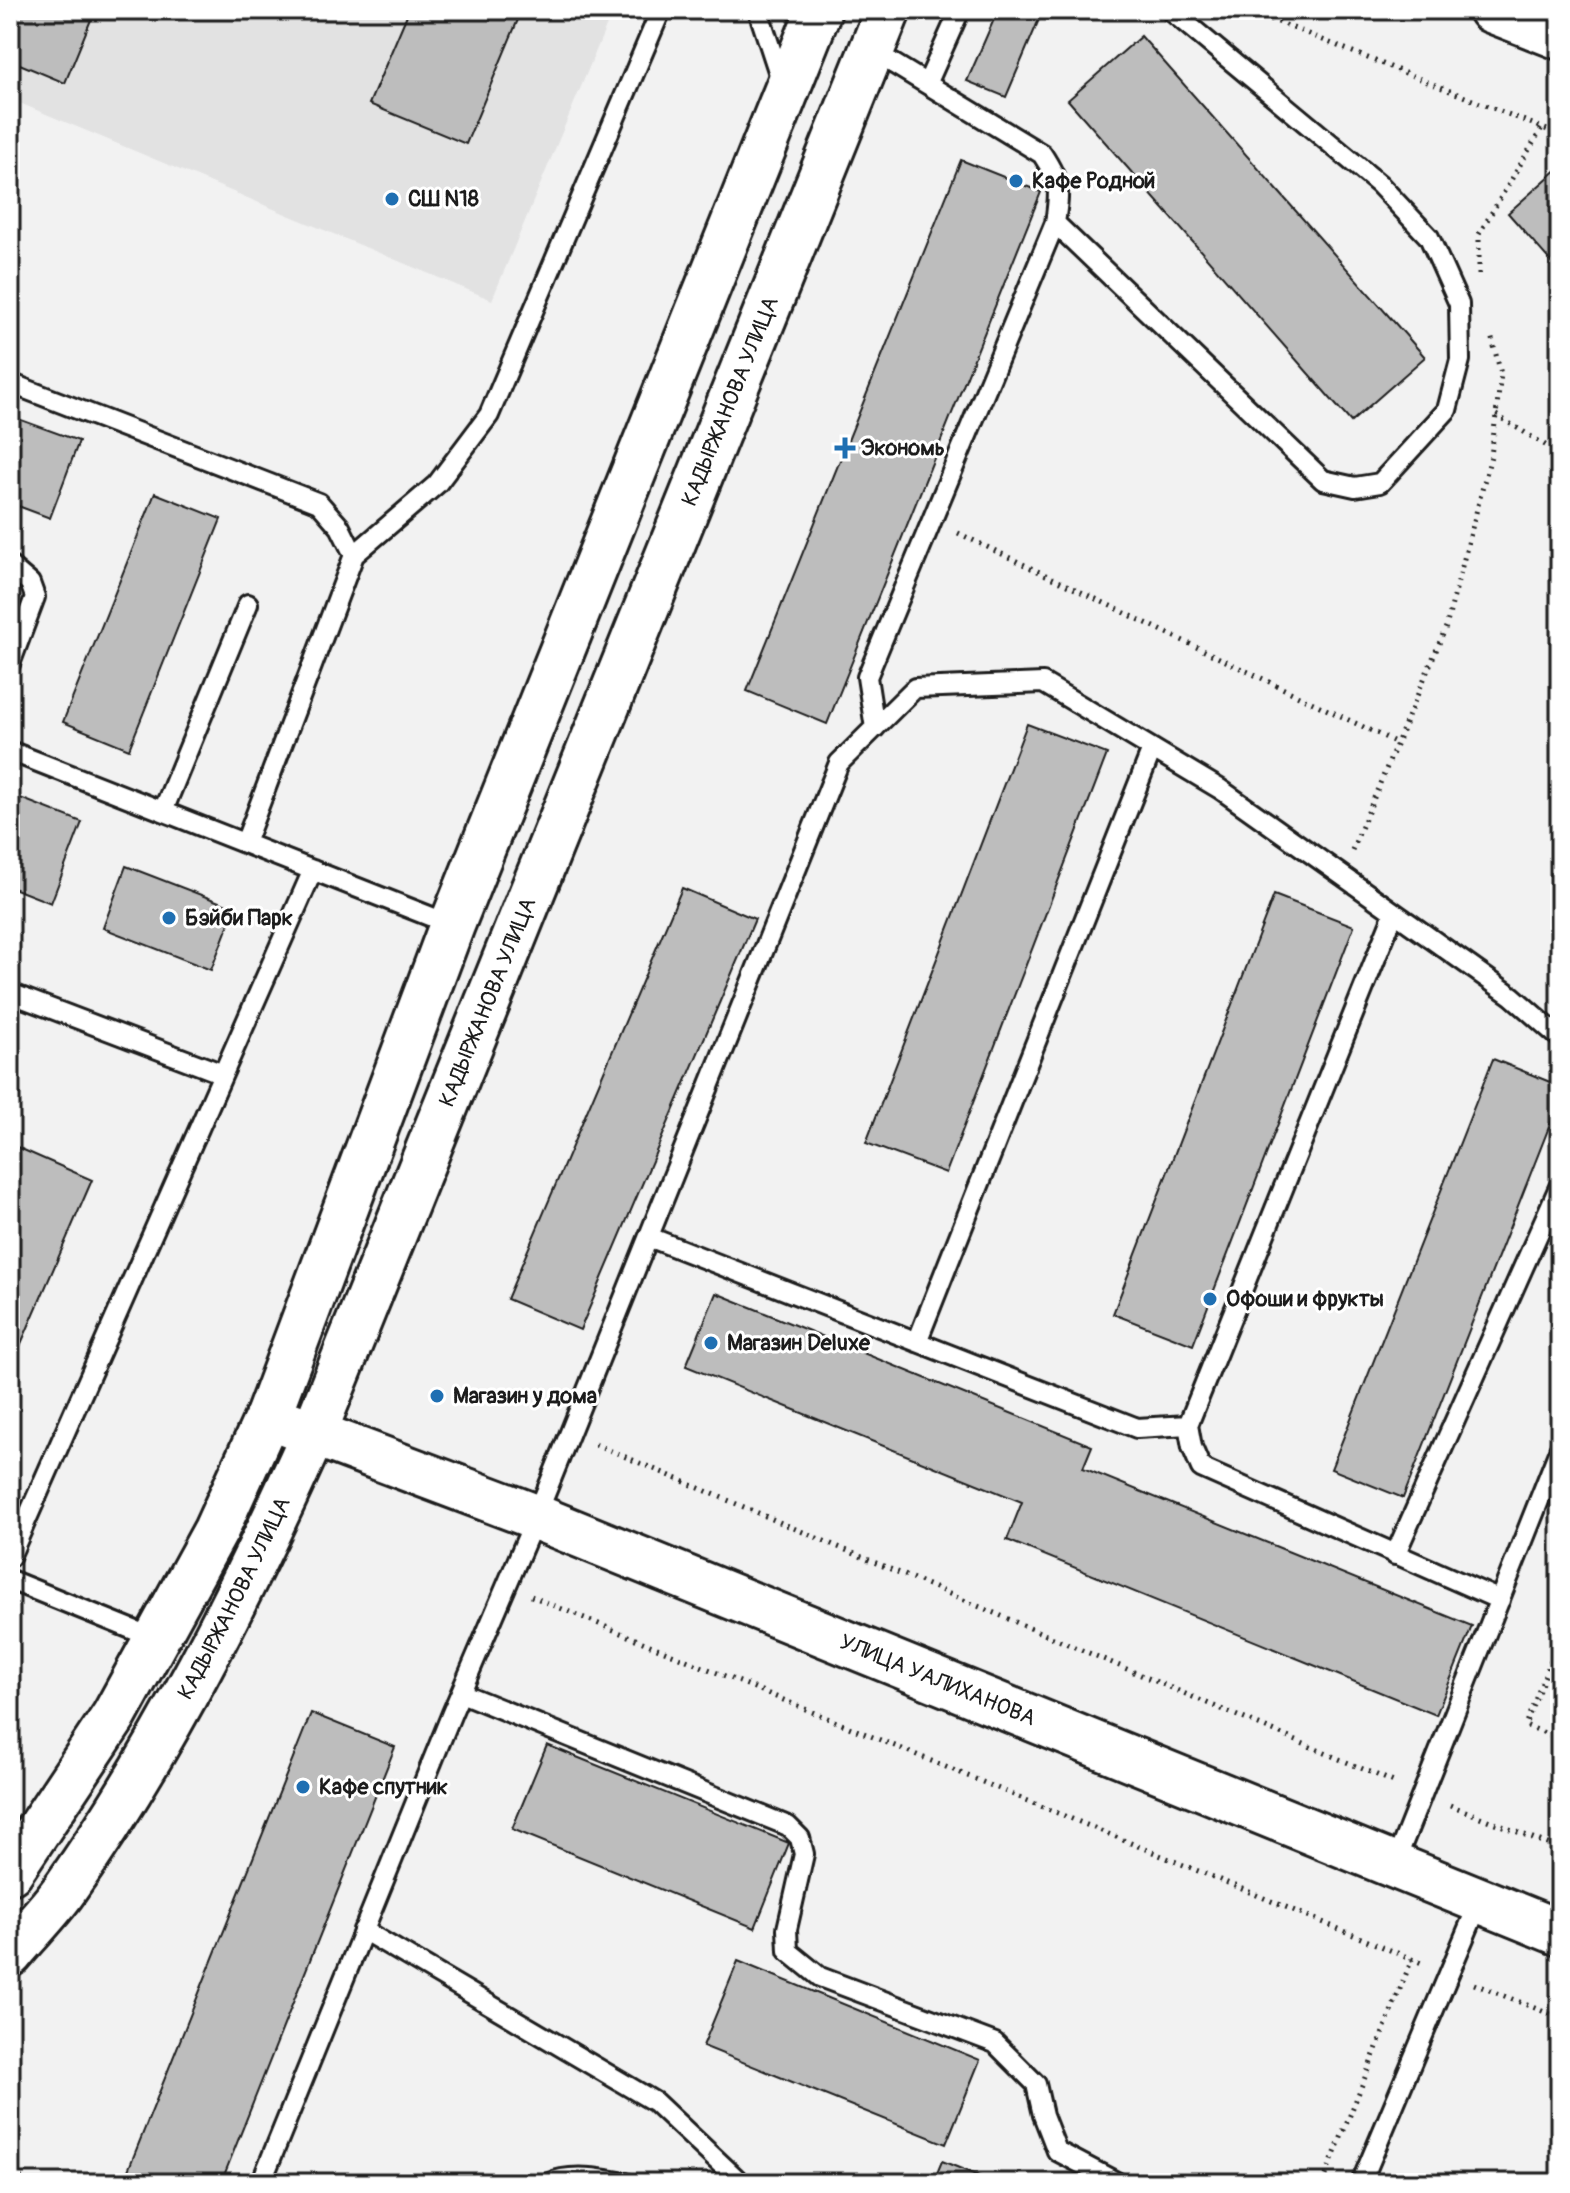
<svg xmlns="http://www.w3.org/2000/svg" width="1570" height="2193" font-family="Pangolin,sans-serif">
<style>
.built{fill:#e2e2e2}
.building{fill:#bdbdbd;stroke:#1c1c1c;stroke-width:2}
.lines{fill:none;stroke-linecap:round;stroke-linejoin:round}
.service-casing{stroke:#1c1c1c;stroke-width:24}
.tertiary-casing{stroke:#1c1c1c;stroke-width:50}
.secondary-casing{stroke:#1c1c1c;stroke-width:50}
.path{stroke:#1c1c1c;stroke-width:5;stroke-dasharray:2 6;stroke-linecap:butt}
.service{stroke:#fff;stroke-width:18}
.tertiary{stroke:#fff;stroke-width:44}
.secondary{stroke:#fff;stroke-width:44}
.poi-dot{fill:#1f6fb2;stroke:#fff;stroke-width:3}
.labels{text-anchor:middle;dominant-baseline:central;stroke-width:6;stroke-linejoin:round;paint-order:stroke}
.poi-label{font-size:22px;font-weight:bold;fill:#1c1c1c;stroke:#fff;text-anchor:start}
.street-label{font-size:22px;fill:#1c1c1c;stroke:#fff}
</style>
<rect width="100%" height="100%" fill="#f2f2f2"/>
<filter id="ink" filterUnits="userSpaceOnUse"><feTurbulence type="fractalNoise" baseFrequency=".0125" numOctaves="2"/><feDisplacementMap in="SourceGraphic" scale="16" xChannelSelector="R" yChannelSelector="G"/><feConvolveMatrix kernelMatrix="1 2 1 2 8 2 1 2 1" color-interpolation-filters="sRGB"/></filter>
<g filter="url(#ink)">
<path class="built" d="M10 10H613L492 300 10 99Z"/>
<path class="building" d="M10 10H95L65 83 10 60Z
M409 10H522L466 144 369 104Z
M998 10H1043L1006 97 967 81Z
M1141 36 1425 357 1351 422 1068 100Z
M961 160 1041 192 827 724 747 691Z
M1560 167V272L1508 213Z
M10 416 79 441 50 518 10 503Z
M155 493 221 519 129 749 63 722Z
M1027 724 1107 754 946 1173 866 1143Z
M10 794 82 822 51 903 10 887Z
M126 866 235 908 211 970 103 928Z
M682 888 755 919 580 1330 507 1299Z
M1274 895 1354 926 1193 1345 1113 1314Z
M1493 1059 1560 1086V1099L1403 1498 1331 1469Z
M10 1144 92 1180 10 1369Z
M716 1293 1092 1446 1083 1468 1472 1626 1436 1715 1007 1540 1022 1502 686 1366Z
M311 1713 395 1747 221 2183H123Z
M547 1745 789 1843 755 1928 512 1829Z
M738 1961 980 2060 946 2144 703 2046Z
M942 2161 996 2183H933Z"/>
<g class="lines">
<g class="service-casing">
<path id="service" d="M758 10 782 83
M871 50 1042 154C1061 183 1060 189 1055 223L867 677 875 728
M927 84 960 10
M1055 223 1323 480 1355 487 1380 483 1447 410 1460 360 1459 304 1429 237 1379 184 1170 10
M10 383 319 503 340 527 354 555 245 843
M354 555 437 484 489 415 661 10
M10 566 30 583 35 597 10 664
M10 751 452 925
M163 811 248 604
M1394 913 1188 1425 1192 1447 1201 1468 1500 1600
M10 993 223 1074
M649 1237 1137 1428 1188 1425
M917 1342 1152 749
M1395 1555 1560 1185
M10 1557 313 870
M10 1580 156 1639
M461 1693 788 1826 800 1838 804 1854 787 1929 788 1951 820 1977 995 2043 1036 2084 1043 2115 1057 2151 1118 2183
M1394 1865 1560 1448
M363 1930 655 2102 741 2183
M10 2177 12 2183
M261 2183 452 1713 536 1517 839 763 915 688 1043 683 1220 789 1512 996 1560 1038
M549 2183C570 2173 603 2179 626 2183
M1361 2183 1480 1900"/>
</g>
<g class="tertiary-casing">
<g id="tertiary">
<path id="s1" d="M268 1416 536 1517 1560 1933"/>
</g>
</g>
<g class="secondary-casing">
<g id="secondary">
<path d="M1491 10 1560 37"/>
<path d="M10 1872 114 1716 216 1530 268 1416 452 925 819 10"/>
<path id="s2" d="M10 1954C28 1932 49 1912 65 1889 164 1749 243 1590 313 1435L888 10"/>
</g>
</g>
<path class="path" d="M1248 10 1560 135
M1479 274V234L1542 128
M1496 415 1560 454
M958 533 1397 743
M1352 850 1446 627 1491 456 1501 374 1491 335
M595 1444 1396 1783
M531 1596 1424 1964
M1560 1638 1525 1725 1560 1739
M1450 1805 1560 1849
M1474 1984 1560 2018
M1323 2183 1412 1959"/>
<use href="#service" class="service"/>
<use href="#tertiary" class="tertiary"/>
<use href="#secondary" class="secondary"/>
</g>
</g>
<g class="poi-dot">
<circle cx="1016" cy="181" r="8"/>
<circle cx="392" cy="199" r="8"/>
<path d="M841 436h8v8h8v8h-8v8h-8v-8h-8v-8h8z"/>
<circle cx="169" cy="918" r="8"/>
<circle cx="1210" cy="1299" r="8"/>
<circle cx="711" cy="1343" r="8"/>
<circle cx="437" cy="1396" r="8"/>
<circle cx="303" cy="1787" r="8"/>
</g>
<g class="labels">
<g class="poi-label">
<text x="1032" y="181">Кафе Родной</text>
<text x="408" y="199">СШ N18</text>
<text x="861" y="448">Экономь</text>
<text x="185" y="918">Бэйби Парк</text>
<text x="1226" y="1299">Офоши и фрукты</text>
<text x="727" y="1343">Магазин Deluxe</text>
<text x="453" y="1396">Магазин у дома</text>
<text x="319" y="1787">Кафе спутник</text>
</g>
<g class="street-label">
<text stroke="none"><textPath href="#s2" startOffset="1718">КАДЫРЖАНОВА УЛИЦА</textPath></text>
<text stroke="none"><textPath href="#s2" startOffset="1070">КАДЫРЖАНОВА УЛИЦА</textPath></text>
<text stroke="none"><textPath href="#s2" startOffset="422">КАДЫРЖАНОВА УЛИЦА</textPath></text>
<text stroke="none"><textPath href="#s1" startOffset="720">УЛИЦА УАЛИХАНОВА</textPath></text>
</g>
</g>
<rect width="1570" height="2193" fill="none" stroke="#fff" stroke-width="40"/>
<rect x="20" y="20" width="1530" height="2153" fill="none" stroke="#1c1c1c" stroke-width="3" filter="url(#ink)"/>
</svg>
